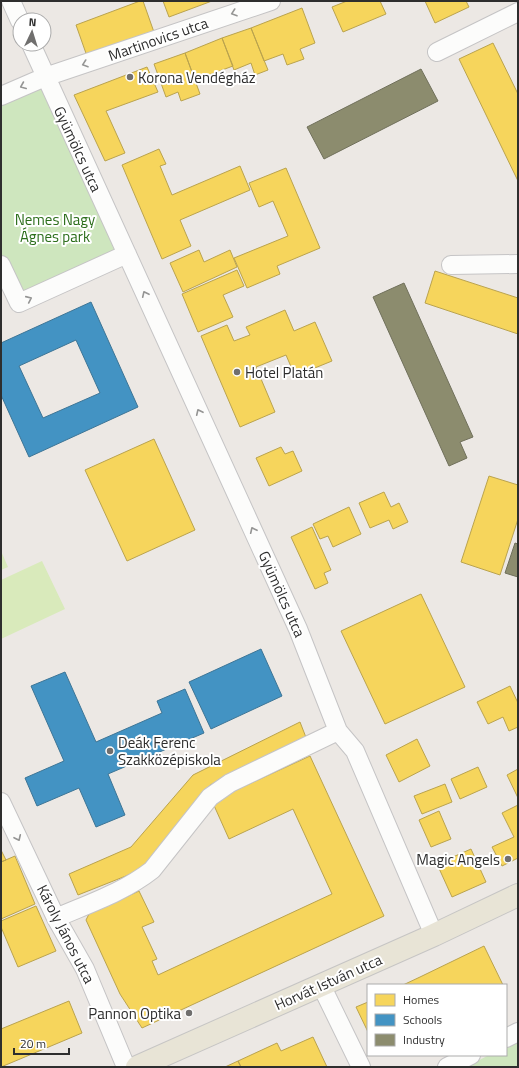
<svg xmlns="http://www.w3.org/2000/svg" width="519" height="1068" font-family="'Titillium Web',sans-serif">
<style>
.green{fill:#cee6be}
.pitch{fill:#d9eabb}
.homes{fill:#f6d55c;stroke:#baa34e}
.schools{fill:#4393c3;stroke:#3d7596;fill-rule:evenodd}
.industry{fill:#8c8c6e;stroke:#70705b}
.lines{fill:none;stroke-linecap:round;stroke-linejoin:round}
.minor-casing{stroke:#c5c4c5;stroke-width:20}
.major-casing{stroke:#c6c5c4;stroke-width:24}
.minor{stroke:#fcfcfb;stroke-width:18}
.major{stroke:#e8e4d6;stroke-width:22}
.oneway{stroke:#959594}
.poi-dot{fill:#706f6e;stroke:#fff;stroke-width:1.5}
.labels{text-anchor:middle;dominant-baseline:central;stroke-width:4;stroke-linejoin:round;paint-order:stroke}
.street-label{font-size:15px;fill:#2e2e2e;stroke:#fff}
.poi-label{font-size:15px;fill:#2e2e2e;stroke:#fff;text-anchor:start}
.park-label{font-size:15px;fill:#2c6e1b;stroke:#fff}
</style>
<rect width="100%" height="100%" fill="#ece8e4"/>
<path class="green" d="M45 77 127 254 19 303 1 265V96Z
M518 1040V1067H466L489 1055H506V1047Z"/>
<path class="pitch" d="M1 551 8 567 1 570Z
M42 561 65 609 1 639V580Z"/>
<path class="homes" d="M140 1H143L155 35 88 59 76 25Z
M163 1H212L169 17Z
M347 1H380L386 14 343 32 332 7Z
M425 1H466L469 7 435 23Z
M302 8 315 43 300 49 304 59 287 65 283 54 264 61 251 28Z
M251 28 268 70 255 75 251 63 234 70 222 38Z
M222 38 233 66 195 80 185 53Z
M493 43 518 94V181L459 59Z
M185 53 200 94 181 101 178 92 166 97 154 64Z
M147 67 158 92 106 111 125 153 105 161 74 95Z
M159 149 166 164 160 166 172 195 240 166 250 190 180 220 191 246 162 259 122 165Z
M286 168 320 248 277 266 280 274 247 288 234 258 288 236 273 201 259 207 249 183Z
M199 250 204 262 230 250 237 267 183 292 170 263Z
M237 270 244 286 223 295 233 317 198 332 182 294Z
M435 271 518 298V334L425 303Z
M285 310 294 331 315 322 332 361 295 376 286 355 256 367 275 412 240 427 201 336 227 325 234 341 250 335 246 327Z
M154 439 195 530 127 561 85 470Z
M281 447 285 454 293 451 302 471 269 486 256 458Z
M489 476 518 485V519L500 575 461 562Z
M384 492 391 507 399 503 408 522 393 529 389 520 370 528 359 503Z
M349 507 361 534 333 547 328 536 320 539 313 524Z
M312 527 331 570 324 573 328 583 315 589 291 537Z
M421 594 465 687 385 724 341 631Z
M510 686 518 703V727L509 731 503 717 488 724 477 702Z
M300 722 307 740 210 785 141 870 78 895 69 874 131 847 193 775Z
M417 739 430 766 399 782 386 755Z
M310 756 384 916 142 1028 120 994 86 920 89 914 139 891 154 922 142 927 157 959 152 961 158 975 332 894 293 809 229 839 212 801Z
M478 767 487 787 460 799 451 779Z
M518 769V798L507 775Z
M445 784 452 802 422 814 414 796Z
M518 805V858L502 866 492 847 514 837 502 813Z
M439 811 451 839 431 847 419 820Z
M471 849 486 882 452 897 437 864Z
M1 850 6 860 1 862Z
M15 856 35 904 1 919V862Z
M36 906 56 951 18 967 1 927V921Z
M484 946 503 985H403L420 977Z
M69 1001 82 1033 1 1067V1029Z
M368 1002V1032L356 1007Z
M313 1037 327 1067H241L238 1061 277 1043 281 1051Z
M238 1061 241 1067H225Z"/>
<path class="schools" d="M91 302 138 407 29 457 1 395V343ZM76 340 100 393 43 418 19 366Z
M261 649 282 696 211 729 189 682Z
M65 672 96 742 162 713 157 701 185 689 204 733 108 774 125 815 96 827 79 788 37 806 25 778 64 761 31 686Z"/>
<path class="industry" d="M421 69 438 101 324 159 307 127Z
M404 283 473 437 460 442 467 458 449 466 373 297Z
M515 543 518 544V577L505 573Z"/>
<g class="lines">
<g class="minor-casing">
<path id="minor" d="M11 1 20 21
M31 44 298 629 338 731 355 751 434 935
M437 52 518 12
M1 96 45 77 271 1
M1 265 19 303 127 254
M451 265 518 264
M1 802 56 918 85 969 126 1067
M56 918C88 904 124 892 152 870L210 797 230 783 338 731
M321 985 361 1067
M506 1038 518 1032
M447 1067 471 1055"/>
</g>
<g class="major-casing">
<path id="major" d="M137 1067 434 935 518 895"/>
</g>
<use href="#minor" class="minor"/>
<use href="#major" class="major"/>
</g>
<defs><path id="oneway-chevron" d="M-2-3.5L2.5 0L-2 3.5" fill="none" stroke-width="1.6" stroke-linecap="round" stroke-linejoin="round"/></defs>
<g class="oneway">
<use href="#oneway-chevron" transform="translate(234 13) rotate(161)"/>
<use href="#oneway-chevron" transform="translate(85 64) rotate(161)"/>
<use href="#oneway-chevron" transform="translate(23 86) rotate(157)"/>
<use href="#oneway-chevron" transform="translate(145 294) rotate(-115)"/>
<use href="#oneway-chevron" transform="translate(29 299) rotate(-24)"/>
<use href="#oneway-chevron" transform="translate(199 412) rotate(-115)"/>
<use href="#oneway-chevron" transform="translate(253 530) rotate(-115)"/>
<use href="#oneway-chevron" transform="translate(18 838) rotate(65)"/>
</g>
<g class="poi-dot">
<circle cx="130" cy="77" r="4"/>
<circle cx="237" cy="372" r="4"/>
<circle cx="110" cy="751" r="4"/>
<circle cx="508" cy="859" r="4"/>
<circle cx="189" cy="1013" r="4"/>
</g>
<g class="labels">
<g class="street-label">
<text transform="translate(158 39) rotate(-19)">Martinovics utca</text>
<text transform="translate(78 149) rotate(65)">Gyümölcs utca</text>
<text transform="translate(282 594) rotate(66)">Gyümölcs utca</text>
<text transform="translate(66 934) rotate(63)">Károly János utca</text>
<text transform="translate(328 982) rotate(-24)">Horvát István utca</text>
</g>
<g class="poi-label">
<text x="138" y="77">Korona Vendégház</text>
<text x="245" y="372">Hotel Platán</text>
<text x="118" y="742">Deák Ferenc<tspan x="118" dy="17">Szakközépiskola</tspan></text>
<text x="500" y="859" text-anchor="end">Magic Angels</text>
<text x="181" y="1013" text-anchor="end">Pannon Optika</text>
</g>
<g class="park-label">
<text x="55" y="219">Nemes Nagy<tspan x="55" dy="17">Ágnes park</tspan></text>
</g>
</g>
<rect width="519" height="1068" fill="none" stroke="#2e2e2e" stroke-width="4"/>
<rect x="367" y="984" width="140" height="72" fill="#ffffff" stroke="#ababab"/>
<rect x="375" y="994" width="20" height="12" fill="#f6d55c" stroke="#ababab"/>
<text x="403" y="1004" font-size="12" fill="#2e2e2e">Homes</text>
<rect x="375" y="1014" width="20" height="12" fill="#4393c3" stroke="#ababab"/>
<text x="403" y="1024" font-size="12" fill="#2e2e2e">Schools</text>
<rect x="375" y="1034" width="20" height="12" fill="#8c8c6e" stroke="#ababab"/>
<text x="403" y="1044" font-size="12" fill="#2e2e2e">Industry</text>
<g transform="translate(32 32) rotate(4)"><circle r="19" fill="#ffffff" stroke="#ababab"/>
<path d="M0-3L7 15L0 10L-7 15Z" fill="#706f6e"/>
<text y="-6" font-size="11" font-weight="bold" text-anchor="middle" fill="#2e2e2e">N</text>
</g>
<path d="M14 1048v6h55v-6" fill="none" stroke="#2e2e2e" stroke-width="2"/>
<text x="20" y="1048" font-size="12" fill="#2e2e2e" stroke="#ffffff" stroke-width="3" paint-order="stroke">20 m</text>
</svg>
